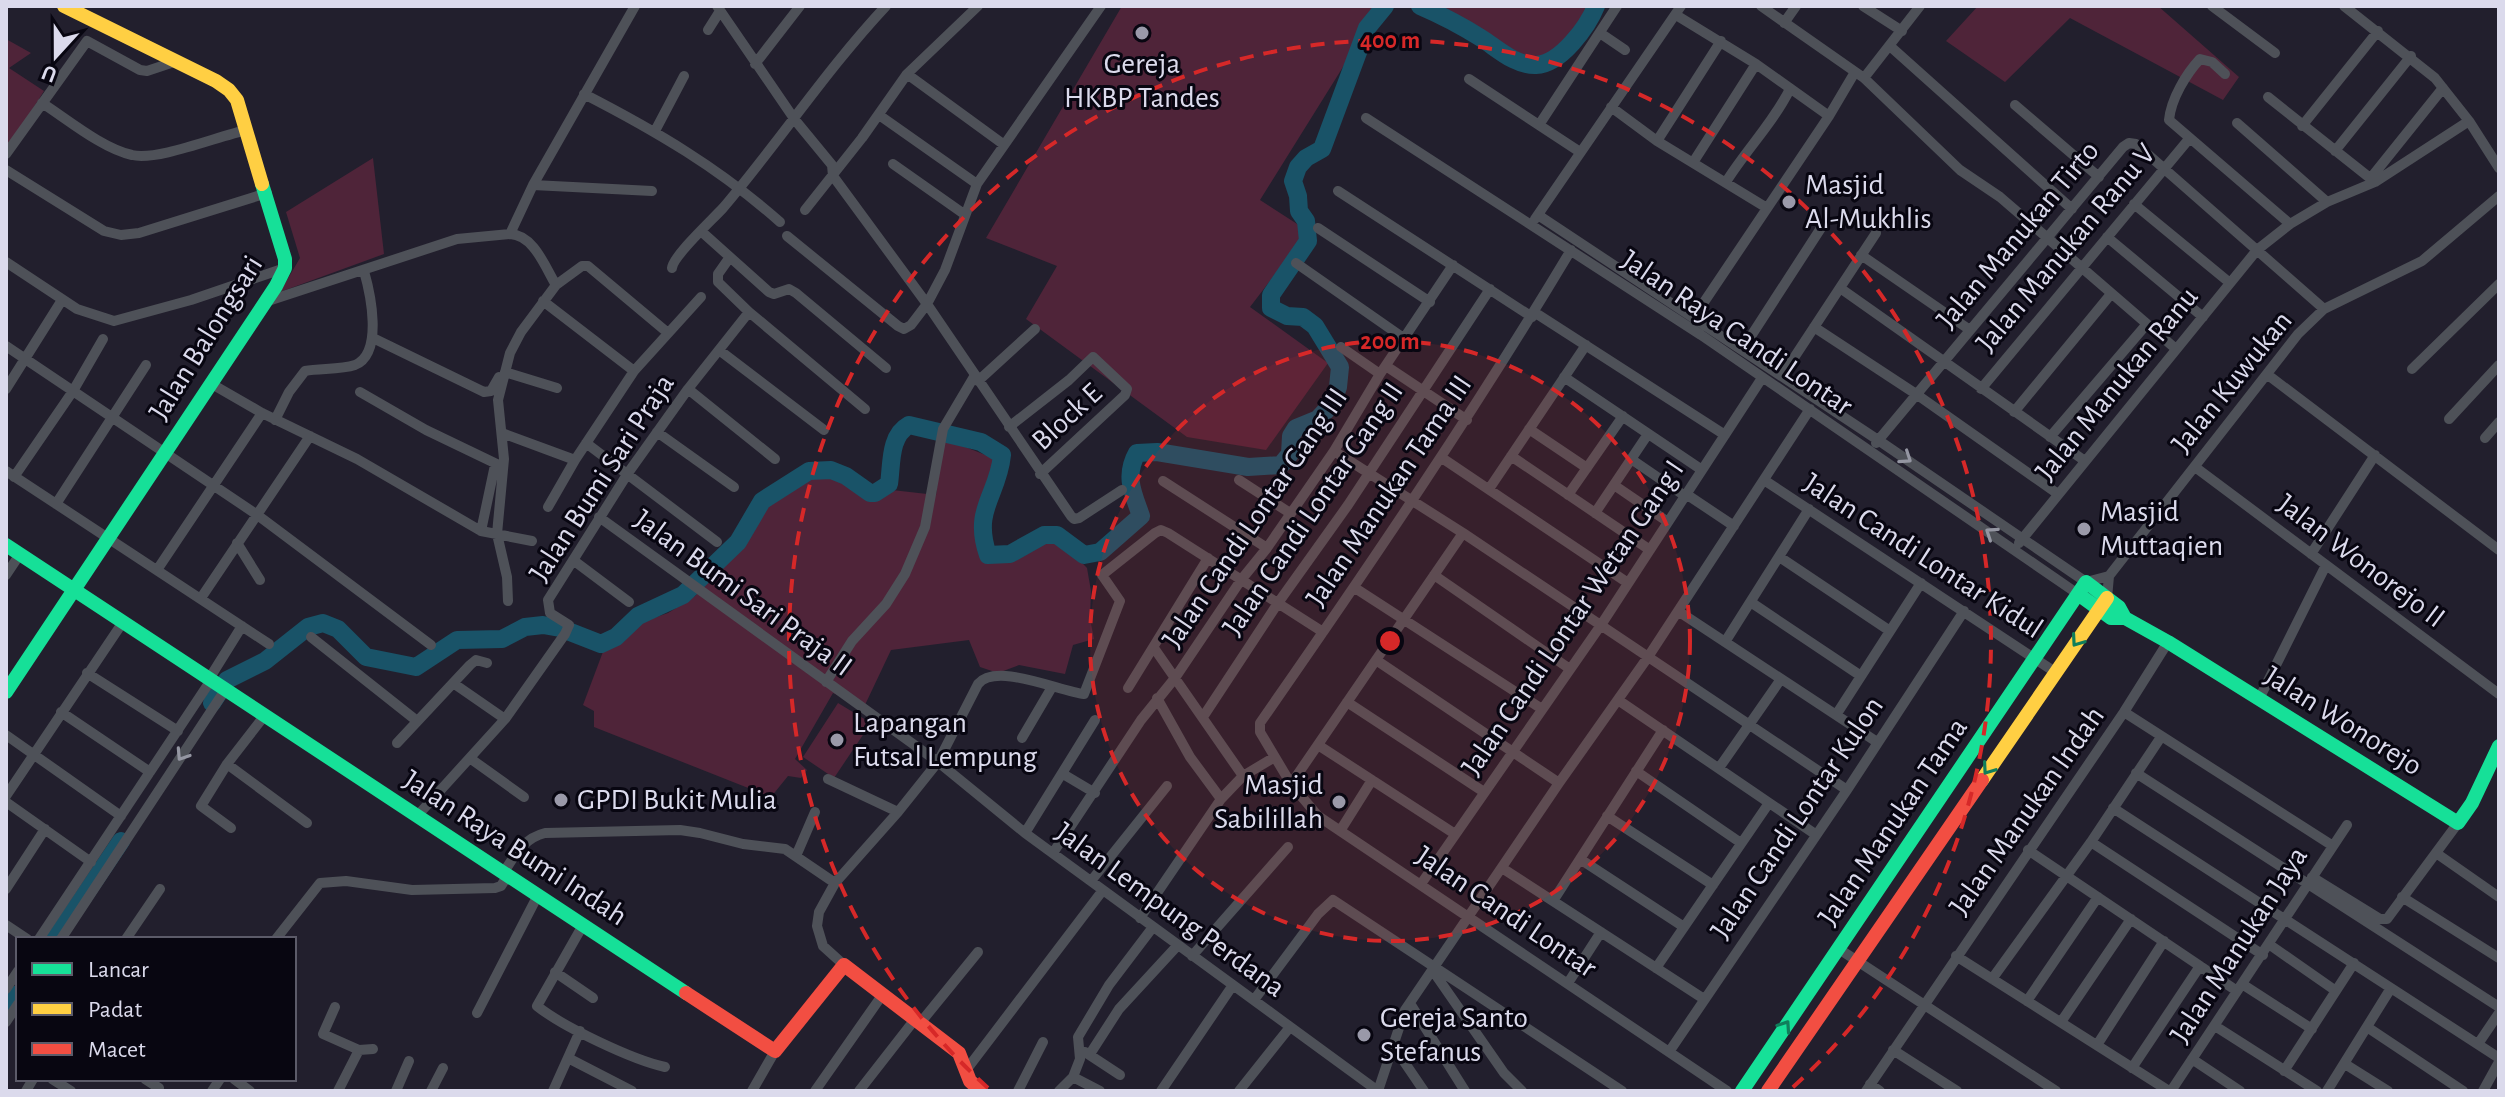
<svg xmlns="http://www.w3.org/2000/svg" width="2505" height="1097" font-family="'Alegreya Sans',sans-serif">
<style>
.green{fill:#4f2439}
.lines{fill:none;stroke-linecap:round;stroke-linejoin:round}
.river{stroke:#195368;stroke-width:18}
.street{stroke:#4e5158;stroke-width:10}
.fast{stroke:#16e098;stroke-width:14}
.slow{stroke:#ffcf43;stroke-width:14}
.jam{stroke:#f24e42;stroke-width:14}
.oneway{stroke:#9496a2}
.oneway2{stroke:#107e5b}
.ring{fill:none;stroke:#d62828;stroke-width:4;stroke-dasharray:14 10}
.poi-dot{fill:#9a99a9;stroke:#080611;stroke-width:3}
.labels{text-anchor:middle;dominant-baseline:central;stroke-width:6;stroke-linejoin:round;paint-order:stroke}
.poi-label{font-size:30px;fill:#dbdaec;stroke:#080611;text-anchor:start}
.street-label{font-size:30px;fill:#dbdaec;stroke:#080611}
.centre{fill:#d62828;stroke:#080611;stroke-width:4}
.ring-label{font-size:24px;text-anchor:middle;font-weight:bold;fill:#d62828;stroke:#080611;stroke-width:6;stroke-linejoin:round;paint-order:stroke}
</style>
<rect width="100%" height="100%" fill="#221f2d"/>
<path class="green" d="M1122 6H1381L1260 200 1308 231 1250 307 1328 363 1266 450 1187 437 1026 319 1057 266 986 238Z
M1430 6H1589L1580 44 1533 60Z
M1978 6H2158L2239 77 2223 100 2070 18 2005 82 1946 41Z
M6 39 31 53 9 68 44 91 6 151Z
M373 158 384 254 280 292 300 258 286 212Z
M943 438 993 458C997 478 986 483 981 500 976 517 977 536 978 552 1001 570 1028 553 1048 538L1061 541 1087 568 1091 591 1090 619 1094 639 1073 645 1065 674 1019 665 998 673 980 667 969 640 891 650 864 707 833 693 795 759 807 770 801 778 788 776 771 797 594 727V711L583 705 604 649 639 623 668 613 695 596 739 547 765 506 774 497 811 475 839 479 861 495 874 498 892 490 936 495Z
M838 703 871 723 834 778 803 757Z"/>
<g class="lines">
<path class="river" d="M1420 6C1441 15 1462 26 1481 38 1497 48 1515 66 1536 65 1561 64 1588 26 1596 6
M212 703 227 680 265 661 308 627 323 623 338 629 366 657 416 667 457 640 502 639 525 627 543 625 560 628 601 644 616 637 638 616 683 595 738 542 762 501 809 471 831 470 846 476 870 493H875L889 484C892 464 889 436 909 425L981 442 1002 455C998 496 972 509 988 555L1010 554 1044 535H1057L1084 555 1100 552 1141 516C1133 493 1124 476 1137 453L1157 452 1248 467 1281 465 1290 454 1291 436 1296 428 1318 419 1332 404 1338 387 1340 367 1315 326 1303 317 1287 316 1271 308V295L1308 241 1306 221 1299 211 1298 196 1293 181 1298 167 1306 158 1322 149 1367 28 1385 6
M55 939 121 841
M6 1013 18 994"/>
<path class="street" d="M717 6 795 120 832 165 833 176 927 304 1071 516 1074 519 1079 518 1122 490
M1761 6 1864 78 1960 170 2000 197 2176 349
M1863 6 1902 31
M2212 6 2275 53
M2344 6 2435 78 2469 121 2499 168
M1676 15 1756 64 1829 116
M1784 23 1796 6
M708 30 720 11
M1600 33 1625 50
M1891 47 2072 209
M755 64 800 6
M907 74 1003 144
M2225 74 2212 62 2200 59C2186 74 2171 99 2169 120L2290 224
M1864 78 1920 6
M1469 79 1580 152
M584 94C656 131 719 168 780 222
M2268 97 2375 182
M42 103C67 119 103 149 132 155 158 161 218 136 247 130
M2015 105 2099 177
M1611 107 1657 141 1767 208
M879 115 977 184
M1366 118 1701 335 2078 594
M2237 123 2327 202
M1539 125 1617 6
M2302 126 2378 31
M655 131 684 76
M1657 141 1721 41
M2335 151 2411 56
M6 154 87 41 140 70 147 71 174 62
M1694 161 1756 64
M893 164 964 214
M6 170 104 231 121 235 139 233 267 193
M2370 179 2443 88
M1726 182C1746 150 1773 123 1790 89
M533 185 652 191
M1338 191 1532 317
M2134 204 2230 283
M805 210 862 138 907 74 978 6
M1538 215 1878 440 2086 582 2109 576
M1535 219 1681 6
M1318 228 1430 302
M702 232 769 292 774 294 789 289 796 293 886 368
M510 234 533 185 635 6
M787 236 898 326 904 329 911 325 927 304 945 270 977 184 1101 6
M2107 237 2203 317
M1571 250C1474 412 1368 568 1260 723V732L1291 784 1318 816 1727 1091
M1861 255 1970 330
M730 257 718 274V282L749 312 865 409
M6 262 77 309 114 321 191 300 285 268
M1296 263 1405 339
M672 268C673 256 712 220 723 208 779 142 827 69 886 6
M556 285 582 266H588L668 333
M1840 288 2085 461
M543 301 634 371
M265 302 457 239 510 234C534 235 545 267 556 285L521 332 510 353 498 400 504 459 497 534 507 577 508 601
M1534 312 1725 435
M1694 317 1829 116 1855 72
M1814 327 1916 394 2058 494
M375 339 484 392 491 391 499 377
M6 346 256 514 431 645
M1341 347 1380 374
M719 350 824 430
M1742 350 1821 228
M1386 366 1467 420
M2412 369 2499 284
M505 372 557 388
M2268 375 2499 550
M1782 376 1876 233
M1564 377 1702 470
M978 381 1035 329
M210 383 262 413 357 459 481 531 532 541
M6 389 62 300
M688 389 775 459
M1981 389 2189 139
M360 392 426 430 503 467
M2014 412 2111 294
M2449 419 2499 365
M275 420 289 392 305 371C320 368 340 370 355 365 384 353 370 292 364 271
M1009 427 1069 380 1093 357 1127 389 1125 395 1040 474
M1529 429 1587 468
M657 432 734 487
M502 433 575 460
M2050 437 2146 325
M2485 438 2499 422
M586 443 717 542
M1876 443 2123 147 2129 143 2136 144 2324 309
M1334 451 1463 533 1847 790
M1511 456 1650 550
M1442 458 1628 583
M1631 459 1685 496
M2195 467 2499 694
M6 471 269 644
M14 477 73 391 103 339
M1239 480 1290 513
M1764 480 2055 672
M1163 481 1267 548
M1614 485 1668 522
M1489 489 1586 345
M1686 494 1734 526
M1568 495 1623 416
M56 504 146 365
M548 507 575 460 634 371 701 297
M1595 513 1648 434
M599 517 938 762 1025 833 1378 1091
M481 531 495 465
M237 543 260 580
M2019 543 2257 250 2290 224 2327 202 2375 182 2469 121
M2311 554 2375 455
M1781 558 1890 631
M573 560 629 602
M157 570 262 413
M6 575 20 554
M1434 575 1570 669
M1355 588 1542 709
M201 598 310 436
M2107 598 2109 576 2298 334 2324 309 2422 261 2499 196
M1752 603 1861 676
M1678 611 1877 742
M311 637 417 721
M1725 642 1809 509
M1154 648 1243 776
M1376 660 1559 783
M87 673 178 731
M209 679 242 626
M826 682 852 641 886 604 905 574 925 527 943 429 975 375
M453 683 505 719
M1128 688 1208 558
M1157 698 1190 757 1221 799
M2259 699 2326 565
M1618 700 1815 834
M1347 702 1484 792
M61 712 150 772
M2124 712 2333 846
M1836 715 1921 583
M1203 717 1278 603 1348 505 1490 289
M6 735 121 816
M1022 738 1052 687
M397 743 470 665 476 660 487 663
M1318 745 1455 834
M471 759 524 797
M227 764 307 823
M1719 768 1781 679
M1636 771 1741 843
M2136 773 2499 1007
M1063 774 1095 793
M828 779 898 812
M1291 784 1463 533
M6 796 123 622
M6 802 91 862
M2113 808 2499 1058
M418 815 505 719 565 634 569 625 550 613 548 600 628 473 688 389 749 312
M1607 816 1713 885
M231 828 201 806 227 764 265 715
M1340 831 1372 780
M1025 833 1095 720
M2091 842 2263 955
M2028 850 2237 991
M1053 853 1141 720 1175 678 1241 580 1267 548 1334 451 1380 374 1453 265
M2436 853 2499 897
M796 856 815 812
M1580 859 1684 927
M1502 868 1704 999
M504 872C515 855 524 838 545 833L680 830 700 833 743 844 785 849 835 883
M2312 877 2380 919H2387L2458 823
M1091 881 1167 786
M1421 884 1601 625 1762 378
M6 889 45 829
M2402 897 2499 958
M1553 901 1663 730
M1140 918 1221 799 1243 776 1273 758
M6 925 27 939
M583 925 537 1006C563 1027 633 1060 665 1067
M39 939 211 680
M61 939 225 690
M126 939 160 889
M276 939 320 883 346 881 412 890 495 888 501 886 508 875
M2270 945 2336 991
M1839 949 2056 1091
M1192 956 1288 847
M1956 956 2169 1091
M844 965 823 946 817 926 819 912 835 883 898 812 938 762 978 684C996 662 1059 691 1084 694L1120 601 1102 575 1155 533 1161 530 1168 533 1323 632
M1656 968 1769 803
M1433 971 1504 1073 1522 1091
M555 972 593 998
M1992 979 2091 842 2161 737
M1568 983 1601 932
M2242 984 2312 1029
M6 989 18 971
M1254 1000 1318 914 1333 900 1622 1091
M2027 1001 2098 897
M1411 1005 1465 1091
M335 1007 323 1034 359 1050 373 1049
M477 1013 538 895
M6 1022 18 1004
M921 1022 978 952
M2061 1022 2131 919
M2215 1026 2317 1091
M2367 1027 2463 1091
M1392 1044 1424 1091
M2478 1044 2499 1013
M2097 1045 2164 941
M1893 1050 1957 1091
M1085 1052 1120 1075
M1669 1052 1847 790 1964 611
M1090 1054 1119 1009 1178 945
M568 1058 632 1091
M2192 1059 2240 1091
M2345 1064 2388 1091
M2132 1068 2200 966
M967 1069 1103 890
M2284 1071 2354 963
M1073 1077 1100 1091
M52 1079 71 1091
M145 1079 159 1088
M234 1079 250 1091
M1870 1084 1880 1091
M26 1091 33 1079
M212 1091 220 1079
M338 1091 359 1050
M396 1091 409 1061
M431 1091 443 1068
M553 1091 580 1031
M752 1091 775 1051
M815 1091 883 994
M859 1091 916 1018
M1018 1091 1043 1042
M1059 1091 1073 1077 1080 1059 1078 1037 1109 985 1153 927
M1161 1091 1233 985
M1239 1091 1290 1027
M1378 1091 1405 1010 1559 783 1648 657 1810 409
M1866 1091 2124 712 2168 642
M2171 1091 2347 825
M2327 1091 2391 988
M2483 1091 2499 1062"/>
<path class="fast" d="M6 545 686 993
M2078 594 2111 618H2125L2168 642 2458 823 2472 803 2499 746
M6 692 276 286 285 268V259L262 184
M1742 1091 2086 582 2119 607 2125 618"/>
<path class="slow" d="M64 6 216 81 229 90 237 100 262 184
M1982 780 2107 598"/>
<path class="jam" d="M686 993 775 1051 844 965 959 1053 970 1081 981 1091
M1768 1091 1982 780"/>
</g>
<defs><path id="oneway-chevron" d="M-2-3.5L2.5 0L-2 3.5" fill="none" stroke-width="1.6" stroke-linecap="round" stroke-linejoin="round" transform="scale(2)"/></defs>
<g class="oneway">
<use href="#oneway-chevron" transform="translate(1906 458) rotate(34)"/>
<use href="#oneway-chevron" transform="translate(1991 533) rotate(-146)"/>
<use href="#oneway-chevron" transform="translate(182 755) rotate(123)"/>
</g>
<g class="oneway2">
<use href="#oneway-chevron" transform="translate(2077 641) rotate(125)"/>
<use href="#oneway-chevron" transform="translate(1988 769) rotate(125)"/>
<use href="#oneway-chevron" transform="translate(1785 1026) rotate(-56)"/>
</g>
<circle cx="1390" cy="641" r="300" fill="#d62828" fill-opacity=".12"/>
<g class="ring">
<circle cx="1390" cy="641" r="300"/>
<path d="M988 1088A601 601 0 1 1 1792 1088"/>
</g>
<g class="poi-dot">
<circle cx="1142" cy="33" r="8"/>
<circle cx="1789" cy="202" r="8"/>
<circle cx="2084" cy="529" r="8"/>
<circle cx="837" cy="740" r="8"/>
<circle cx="561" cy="800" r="8"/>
<circle cx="1339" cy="802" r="8"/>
<circle cx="1364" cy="1035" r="8"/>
</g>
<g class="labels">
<g class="poi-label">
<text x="1142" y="64" text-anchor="middle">Gereja<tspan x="1142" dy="34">HKBP Tandes</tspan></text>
<text x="1805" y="185">Masjid<tspan x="1805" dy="34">Al-Mukhlis</tspan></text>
<text x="2100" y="512">Masjid<tspan x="2100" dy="34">Muttaqien</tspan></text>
<text x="853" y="723">Lapangan<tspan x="853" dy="34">Futsal Lempung</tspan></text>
<text x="1323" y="785" text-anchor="end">Masjid<tspan x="1323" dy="34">Sabilillah</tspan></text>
<text x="577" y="800">GPDI Bukit Mulia</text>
<text x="1380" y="1018">Gereja Santo<tspan x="1380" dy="34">Stefanus</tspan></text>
</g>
<g class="street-label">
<text transform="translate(2018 235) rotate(-50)">Jalan Manukan Tirto</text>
<text transform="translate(2066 248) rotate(-50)">Jalan Manukan Ranu V</text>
<text transform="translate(1737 333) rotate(34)">Jalan Raya Candi Lontar</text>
<text transform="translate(206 338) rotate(-58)">Jalan Balongsari</text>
<text transform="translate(2232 382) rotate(-51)">Jalan Kuwukan</text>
<text transform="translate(2117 384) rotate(-51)">Jalan Manukan Ranu</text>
<text transform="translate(1067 417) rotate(-43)">Block E</text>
<text transform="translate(602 478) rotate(-57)">Jalan Bumi Sari Praja</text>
<text transform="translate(1389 491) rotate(-56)">Jalan Manukan Tama III</text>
<text transform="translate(1313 509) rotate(-56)">Jalan Candi Lontar Gang II</text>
<text transform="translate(1255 518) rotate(-56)">Jalan Candi Lontar Gang III</text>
<text transform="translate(1923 556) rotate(33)">Jalan Candi Lontar Kidul</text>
<text transform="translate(2361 561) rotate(37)">Jalan Wonorejo II</text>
<text transform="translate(743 593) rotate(36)">Jalan Bumi Sari Praja II</text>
<text transform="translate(1573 618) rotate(-56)">Jalan Candi Lontar Wetan Gang I</text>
<text transform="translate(2343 721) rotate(32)">Jalan Wonorejo</text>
<text transform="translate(2027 811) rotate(-55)">Jalan Manukan Indah</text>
<text transform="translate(1797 818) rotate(-56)">Jalan Candi Lontar Kulon</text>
<text transform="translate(1893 822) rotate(-56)">Jalan Manukan Tama</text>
<text transform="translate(515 848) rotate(33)">Jalan Raya Bumi Indah</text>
<text transform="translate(1170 910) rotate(36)">Jalan Lempung Perdana</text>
<text transform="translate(1506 912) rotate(34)">Jalan Candi Lontar</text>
<text transform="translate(2239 945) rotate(-57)">Jalan Manukan Jaya</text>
</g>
</g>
<circle cx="1390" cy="641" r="12" class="centre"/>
<g class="ring-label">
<text x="1390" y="48">400 m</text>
<text x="1390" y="349">200 m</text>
</g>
<rect width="2505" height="1097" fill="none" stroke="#dbdaec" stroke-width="16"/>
<rect x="16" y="937" width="280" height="144" fill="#080611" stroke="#5c5b69" stroke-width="2"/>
<rect x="32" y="963" width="40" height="12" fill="#16e098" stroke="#5c5b69" stroke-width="2"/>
<text x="88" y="977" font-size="24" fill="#dbdaec">Lancar</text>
<rect x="32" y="1003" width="40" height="12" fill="#ffcf43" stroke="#5c5b69" stroke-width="2"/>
<text x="88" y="1017" font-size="24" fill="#dbdaec">Padat</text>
<rect x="32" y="1043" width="40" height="12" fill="#f24e42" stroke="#5c5b69" stroke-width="2"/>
<text x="88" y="1057" font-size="24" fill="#dbdaec">Macet</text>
<g transform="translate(56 56) rotate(201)" stroke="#080611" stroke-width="6" paint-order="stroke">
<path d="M0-6L14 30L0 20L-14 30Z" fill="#dbdaec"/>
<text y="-12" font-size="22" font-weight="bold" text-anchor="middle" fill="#dbdaec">U</text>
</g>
</svg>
